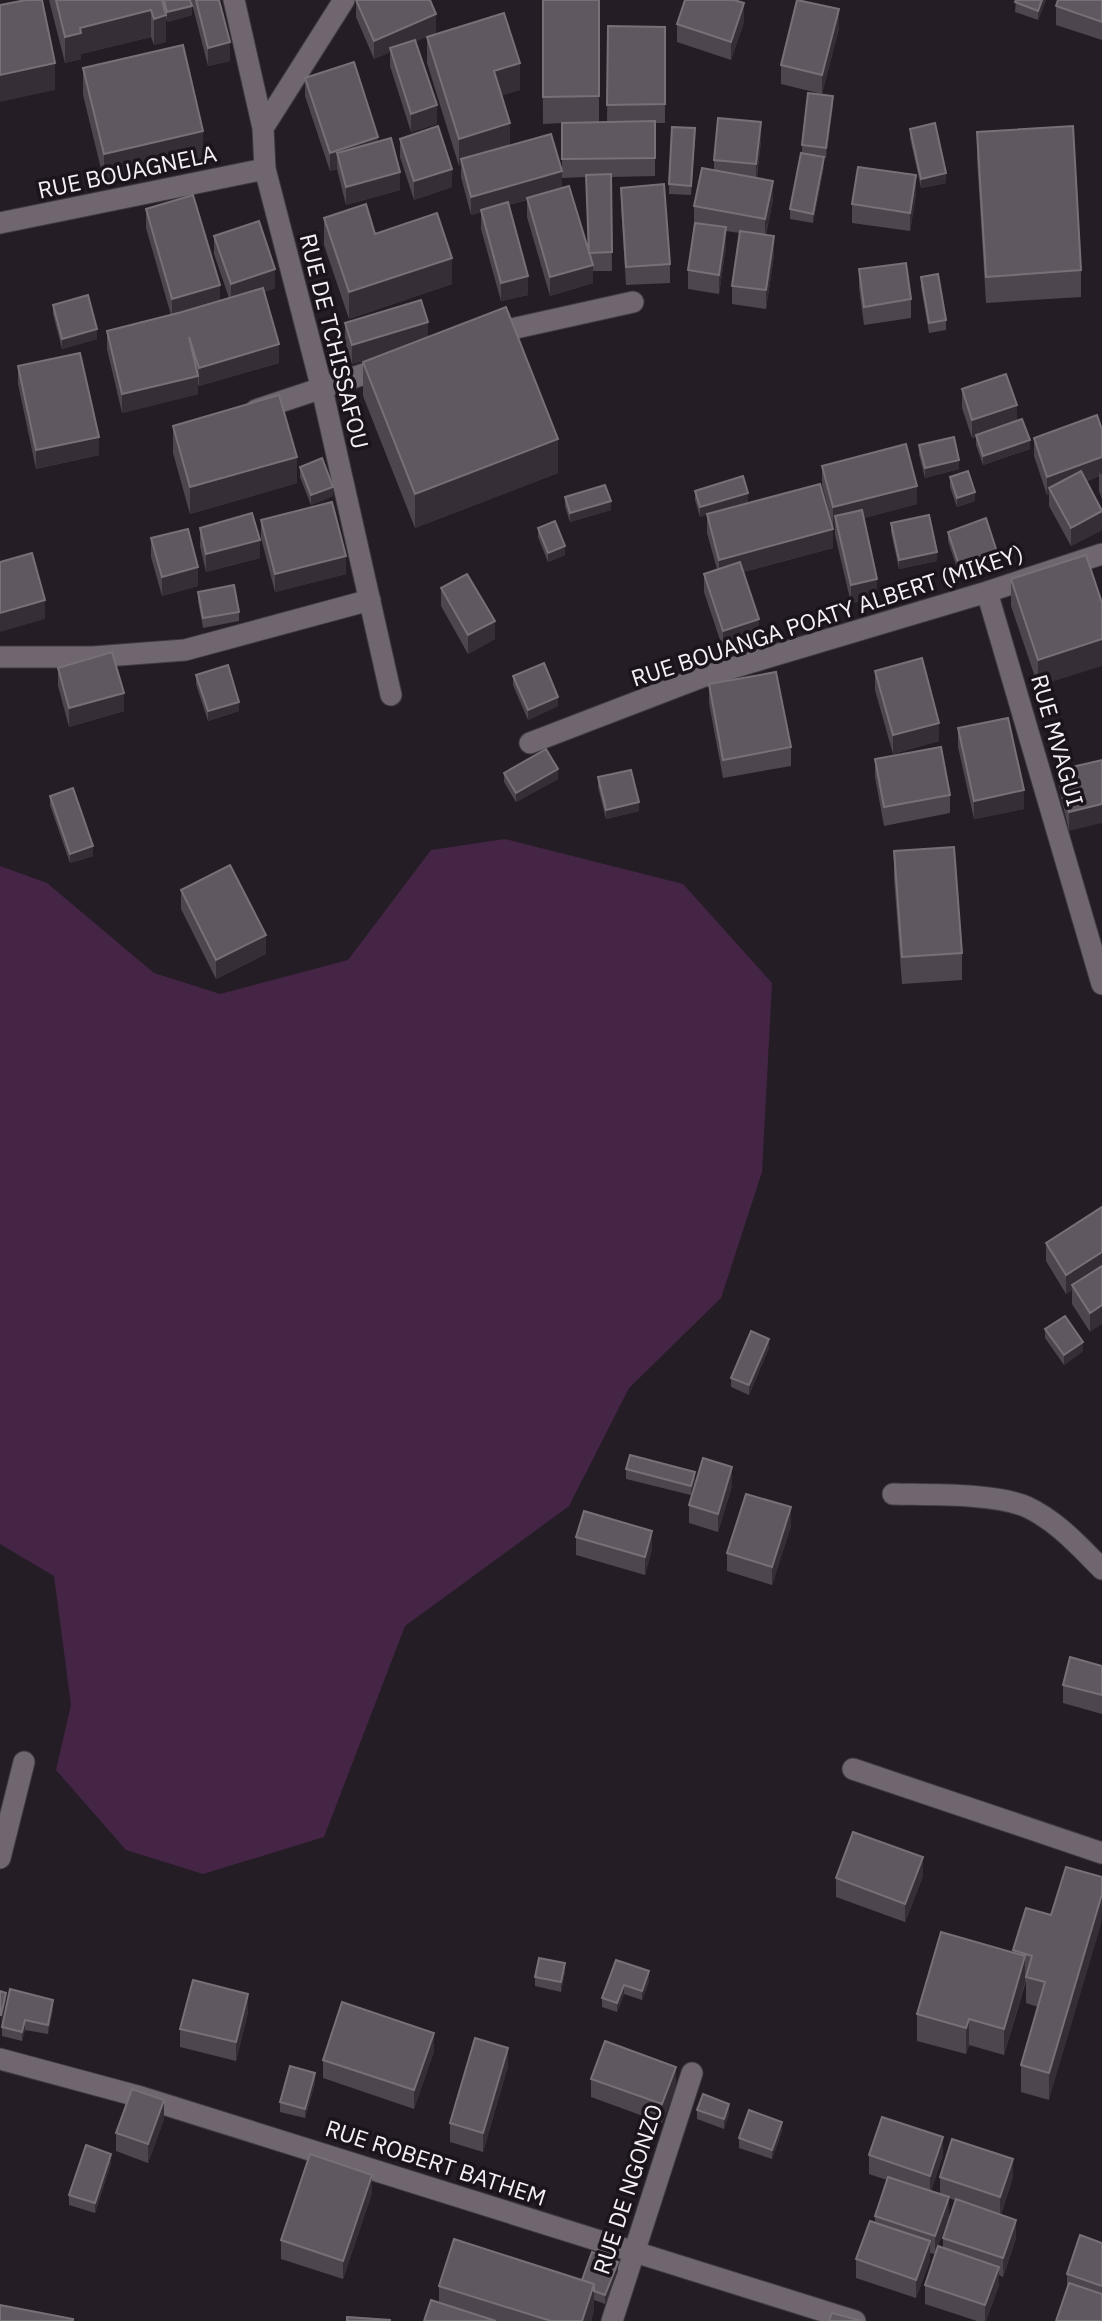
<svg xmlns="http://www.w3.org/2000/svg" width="1102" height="2321" font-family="'IBM Plex Sans',sans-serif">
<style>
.green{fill:#452546}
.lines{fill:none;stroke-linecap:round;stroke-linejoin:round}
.minor-casing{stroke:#413a41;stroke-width:23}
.minor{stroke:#6f666f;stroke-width:21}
.wall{fill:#4e464e}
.shaded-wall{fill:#362e36}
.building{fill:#605860;stroke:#777077;stroke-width:2}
.labels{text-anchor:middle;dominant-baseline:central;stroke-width:7;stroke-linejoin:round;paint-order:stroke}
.street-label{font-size:23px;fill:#f5f0f5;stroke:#1b141c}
</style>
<rect width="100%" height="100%" fill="#251d25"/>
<path class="green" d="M505 839 683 884 772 983 762 1172 721 1298 629 1388 569 1506 405 1626 324 1837 203 1874 126 1850 56 1770 71 1705 54 1576 0 1544V866L47 883 154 973 220 994 348 960 431 850Z"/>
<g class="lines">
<g class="minor-casing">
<path id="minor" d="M234 0 263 128 265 169 322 389 391 695
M263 128 344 0
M0 223 265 169
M489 334 633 302
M256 410 388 366
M987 592 1102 984
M0 657H93L185 650 370 600
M530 743 702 677 987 592 1102 554
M893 1494C928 1495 996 1493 1027 1507 1057 1521 1079 1546 1102 1569
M853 1769 1102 1853
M0 1858 24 1762
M0 2059 141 2097 855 2321
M612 2321 692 2073"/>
</g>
<use href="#minor" class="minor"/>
</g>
<path class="wall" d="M49 0H190L192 15 167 22 166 17V42L154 45 151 37 81 54V59L65 63Z
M191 0H219L230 61 208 66Z
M356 0H430L436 33 416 41 437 124 411 132 390 66V52L374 59 356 17Z
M542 0H599V122H607L608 26 665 27V123H655V176L611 177 612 271H593V283L550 296 527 217V200L508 205 528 295 501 301 481 229V212L471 215 461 177V165L459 166 427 63V37L520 90 502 95 510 145 562 188 588 251 586 177 562 178V123L543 124Z
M1016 0H1046L1038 20 1015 12Z
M1102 0V40L1056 25V6Z
M744 22 731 60 677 42V24Z
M839 28 822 94 781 84V65Z
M83 68 203 158 104 181 83 95Z
M305 78 400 190 346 205 337 169 330 171 305 96Z
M833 105 826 158 824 157V166L813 223 790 219V209L802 153V145Z
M910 129 946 183 921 188 910 138Z
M977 132 1081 270V297L986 303 977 159Z
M695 138 691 195 669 194V184Z
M400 139 452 187 414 200 400 157Z
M761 141 757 178 773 199 766 235 774 255 766 309 732 304V286L740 233 726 231V246L719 294 688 289V270L694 224V206L714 170V160Z
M621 188 670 264V283L626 285 621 206Z
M916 194 910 231 852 223V204Z
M146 209 220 301 229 298 214 254V236L275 288 264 292 279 363 199 386 198 384V394L122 413 107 349V331L171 315 146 228Z
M324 218 375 234 452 284 349 319 324 245Z
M859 269 911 299V318L864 325 859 288Z
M921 277 946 320V330L929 333 921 287Z
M53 305 97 339 62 349 53 314Z
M345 323 428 337 558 473 415 528 363 396V362L389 353 352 364 345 341Z
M18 366 99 455 36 469 18 384Z
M962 389 1030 449 983 465 976 445V437L972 438 962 408Z
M173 426 297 483 190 514 173 453Z
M1102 430V499L1099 491V476L1087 481 1102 509V530L1071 546 1049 506V494L1047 495 1034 456V438Z
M919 445 959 469 925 478 919 454Z
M822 466 917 504 864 518 877 598 851 603 835 535V525L833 526 822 485Z
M300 467 333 496 311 505 300 477Z
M950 477 975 501 957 507 950 487Z
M695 491 748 502 714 512 833 548 743 572 759 638 723 649 704 592V574L717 569 707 533V514L700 517 695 500Z
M565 497 611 510 570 522 565 506Z
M261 520 346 574 275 592 261 538Z
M891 523 937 561 899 569 891 532Z
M200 528 260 558 206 572 200 546Z
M538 528 565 555 548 562 538 537Z
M948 532 997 561 959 574 948 541Z
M151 538 198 586 162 596 151 557Z
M1086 555 1038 686 1011 606V579Z
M441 588 495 639 468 654 441 606Z
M198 592 239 612V621L203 628 198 601Z
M58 668 124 711 69 727 58 686Z
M875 671 939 741 893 754 875 690Z
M196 675 239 711 208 721 196 684Z
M513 676 558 706 528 720 513 685Z
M709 684 791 747V766L723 778 709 703Z
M958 728 1024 809 974 819 958 747Z
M875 759 950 795V813L884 826 875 777Z
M1102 760 1069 831 1059 789V770Z
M504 773 558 779 516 802 504 782Z
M598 777 639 811 606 819 598 787Z
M50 796 93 856 70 863 50 805Z
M894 851 962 953V980L902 984 894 878Z
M181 890 266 954 216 979 181 909Z
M1102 1207 1090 1332 1072 1304V1290L1066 1294 1046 1261V1243Z
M1045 1329 1083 1351 1064 1365 1045 1338Z
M769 1348 749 1395 731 1387V1378Z
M626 1469 695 1472 691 1495 626 1479Z
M732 1486 718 1532 689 1523V1505Z
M791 1526 772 1585 727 1571V1553Z
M576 1537 652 1549 645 1575 576 1555Z
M1102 1666V1714L1063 1703V1685Z
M923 1876 905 1922 836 1897V1878Z
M1051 1915 1049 2100 1021 2092V2065L1038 2007 1026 2003V1981L1004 2055 969 2045 966 2054 917 2041V2014L1013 1952V1950Z
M616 1960 649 1981 642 2000 624 1994 617 2012 602 2007V1998Z
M565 1972 561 1992 535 1986V1977Z
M53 2009 48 2034 25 2030 22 2041 2 2036V2027Z
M248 2012 236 2061 180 2047V2029Z
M434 2051 414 2109 323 2078V2060Z
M508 2066 483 2152 450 2142V2123Z
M591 2079 676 2086 662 2123 591 2097Z
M315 2083 305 2118 280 2112V2102Z
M697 2110 729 2113 724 2129 697 2119Z
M164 2119 148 2163 116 2151V2133Z
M782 2131 772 2159 739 2148V2138Z
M869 2155H943L931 2191 940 2194V2177H1013L1001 2214 1016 2238 1003 2277 999 2275V2285L986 2321H977L925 2304V2285L943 2248V2238L956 2201 949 2198V2216L935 2254 930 2253V2260L916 2298 856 2278V2259L875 2223V2216L887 2180 869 2174Z
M111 2163 95 2213 69 2205V2195Z
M372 2193 343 2279 281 2259V2240Z
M1102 2243V2321L1067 2288V2274Z
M618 2271 605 2304 594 2300V2310L591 2321H424L439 2303V2286L582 2280Z"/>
<path class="shaded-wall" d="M1042 0H1046L1038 20V11Z
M744 3V22L731 60V42Z
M192 6V15L167 22V12Z
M839 9V28L822 94V75Z
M151 10V37L81 54V59L65 63V37L80 28Z
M436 14V33L391 52 390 48V52L374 59V41Z
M166 15V42L154 45V19Z
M230 42V61L208 66V48Z
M55 63V90L0 102V75Z
M520 63V90L494 98V71Z
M833 96V105L826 158V148Z
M437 105V124L411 132V114Z
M761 122V141L756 183V164Z
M510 123V149L461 159V165L459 166V139Z
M203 131V158L104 181V154Z
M378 137V155L337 153V169L330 171V153Z
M824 157V166L813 223V214Z
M452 169V187L414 200V181Z
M562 171V190L471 215V197Z
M400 172V190L346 205V187Z
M946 173V183L921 188V179Z
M916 175V194L910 231V213Z
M773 181V199L765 238V219Z
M726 227V246L719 294V275Z
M774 236V255L766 309V290Z
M452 258V284L349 319V292Z
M593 265V283L550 296V277Z
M275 269V288L231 303V284Z
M528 276V295L501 301V283Z
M220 285V303L172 318V299Z
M428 322V340L352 364V345Z
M97 329V339L62 349V339Z
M279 344V363L199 386V368Z
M198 376V394L122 413V394Z
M1017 405V423L972 438V420Z
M99 437V455L36 469V450Z
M558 439V473L415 528V494Z
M1030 440V449L983 465V456Z
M297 457V483L190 514V487Z
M1102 457V475L1099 472V476L1052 493 1049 488V494L1047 495V477Z
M959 460V469L925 478V468Z
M917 486V504L837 525 835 516V525L833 526V507Z
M333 487V496L311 505V495Z
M975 492V501L957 507V498Z
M748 493V502L700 517V507Z
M611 501V510L570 522V513Z
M1102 511V530L1071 546V528Z
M833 529V548L719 578V560Z
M260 540V558L206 572V554Z
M565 546V555L548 562V553Z
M937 552V561L899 569V560Z
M997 552V561L959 574V565Z
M346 556V574L275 592V574Z
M198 567V586L162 596V577Z
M877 579V598L851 603V585Z
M45 600V619L0 632V613Z
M759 619V638L723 649V631Z
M495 621V639L468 654V635Z
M1102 639V666L1038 686V660Z
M124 693V711L69 727V708Z
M558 697V706L528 720V710Z
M239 702V711L208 721V711Z
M939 723V741L893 754V735Z
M558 769V779L516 802V793Z
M1024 790V809L974 819V801Z
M639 802V811L606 819V810Z
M1102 804V823L1069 831V812Z
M93 846V856L70 863V854Z
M266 935V954L216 979V960Z
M1102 1252V1270L1072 1285V1290L1066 1294V1275Z
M1102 1305V1324L1090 1332V1313Z
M769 1339V1348L749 1395V1385Z
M1083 1342V1351L1064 1365V1355Z
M732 1467V1486L718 1532V1514Z
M695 1472V1481L691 1495V1486Z
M791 1507V1526L772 1585V1567Z
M652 1531V1549L645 1575V1557Z
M923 1857V1876L905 1922V1904Z
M1102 1894V1921L1049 2100V2073Z
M1025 1956V1982L1004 2055V2029Z
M565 1963V1972L561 1992V1982Z
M649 1971V1981L642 2000V1991Z
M624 1985V1994L617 2012V2003Z
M6 1993V2002L1 2025V2015Z
M248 1994V2012L236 2061V2042Z
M53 2000V2009L48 2034V2025Z
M969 2019V2045L966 2054V2028Z
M25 2020V2030L22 2041V2032Z
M434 2033V2051L414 2109V2090Z
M508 2048V2066L483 2152V2133Z
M676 2067V2086L662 2123V2104Z
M315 2073V2083L305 2118V2109Z
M164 2100V2119L148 2163V2144Z
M729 2104V2113L724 2129V2119Z
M782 2122V2131L772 2159V2150Z
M943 2137V2155L930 2194V2176Z
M111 2154V2163L95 2213V2203Z
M1013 2159V2177L1000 2216V2197Z
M372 2175V2193L343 2279V2261Z
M949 2197V2216L935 2254V2236Z
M1016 2220V2238L1003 2277V2258Z
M930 2241V2260L916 2298V2280Z
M618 2262V2271L605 2304V2295Z
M999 2267V2285L986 2321H985V2305Z
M594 2284V2310L591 2321H582Z"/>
<path class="building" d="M26 0H42L55 63 0 75V5Z
M56 0H162L166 15 154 19 151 10 80 28 81 33 65 37Z
M164 0H190L192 6 167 12Z
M196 0H219L230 42 208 48Z
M356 0H430L436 14 374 41Z
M543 0H599V96L543 97Z
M685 0H734L744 3 731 42 677 24Z
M797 0 839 9 822 75 781 65Z
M1016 0H1042L1038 11 1015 2Z
M1058 0H1102V22L1056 6Z
M504 13 520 63 494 71 510 123 459 139 427 37Z
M608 26 665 27V104L607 105Z
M415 40 437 105 411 114 390 48Z
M183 45 203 131 104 154 83 68Z
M354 62 378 137 330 153 305 78Z
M808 93 833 96 826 148 802 145Z
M718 118 761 122 756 164 714 160Z
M655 121V158L562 159V123Z
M935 123 946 173 921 179 910 129Z
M438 126 452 169 414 181 400 139Z
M1073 126 1081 270 986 277 977 132Z
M672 127 695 128 691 186 669 184Z
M551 134 562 171 471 197 461 159Z
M391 138 400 172 346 187 337 153Z
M801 153 824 157 813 214 790 209Z
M858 167 916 175 910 213 852 204Z
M702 168 773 181 765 219 694 206Z
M611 174 612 252 589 253 586 175Z
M664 184 670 264 626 267 621 188Z
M569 186 593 265 550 277 527 198Z
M193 195 220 285 172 299 146 209Z
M508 202 528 276 501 283 481 210Z
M366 204 375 234 437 213 452 258 349 292 324 218Z
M259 221 275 269 231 284 214 236Z
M695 223 726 227 719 275 688 270Z
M740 231 774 236 766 290 732 286Z
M906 263 911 299 864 307 859 269Z
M938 274 946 320 929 323 921 277Z
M263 288 279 344 199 368 189 337 198 376 122 394 107 331 182 312Z
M88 295 97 329 62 339 53 305Z
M421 300 428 322 352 345 345 323Z
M506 307 558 439 415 494 363 362Z
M80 353 99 437 36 450 18 366Z
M1006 374 1017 405 972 420 962 389Z
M279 395 297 457 190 487 173 426Z
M1097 415 1102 430V457L1047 477 1034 438Z
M1022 419 1030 440 983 456 976 435Z
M954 437 959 460 925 468 919 445Z
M906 444 917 486 833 507 822 466Z
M322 458 333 487 311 495 300 467Z
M968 471 975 492 957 498 950 477Z
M1081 471 1102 511 1071 528 1049 488Z
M743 476 748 493 700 507 695 491Z
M820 484 833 529 719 560 707 514Z
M605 485 611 501 570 513 565 497Z
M332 502 346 556 275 574 261 520Z
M862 510 877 579 851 585 835 516Z
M252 513 260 540 206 554 200 528Z
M929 515 937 552 899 560 891 523Z
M986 518 997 552 959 565 948 532Z
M555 521 565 546 548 553 538 528Z
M188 529 198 567 162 577 151 538Z
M32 553 45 600 0 613V562Z
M1086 555 1102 603V639L1038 660 1011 579Z
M740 562 759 619 723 631 704 574Z
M467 574 495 621 468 635 441 588Z
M234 585 239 612 203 618 198 592Z
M112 652 124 693 69 708 58 668Z
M922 658 939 723 893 735 875 671Z
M544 663 558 697 528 710 513 676Z
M228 665 239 702 208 711 196 675Z
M776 672 791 747 723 760 709 684Z
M1008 718 1024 790 974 801 958 728Z
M941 747 950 795 884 807 875 759Z
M546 749 558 769 516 793 504 773Z
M1102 760V804L1069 812 1059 770Z
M631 770 639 802 606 810 598 777Z
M73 788 93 846 70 854 50 796Z
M954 847 962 953 902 957 894 851Z
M230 865 266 935 216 960 181 890Z
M1102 1207V1252L1066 1275 1046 1243Z
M1102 1266V1305L1090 1313 1072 1285Z
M1065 1316 1083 1342 1064 1355 1045 1329Z
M751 1331 769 1339 749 1385 731 1378Z
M630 1455 695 1472 691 1486 626 1469Z
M703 1458 732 1467 718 1514 689 1505Z
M746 1494 791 1507 772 1567 727 1553Z
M584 1511 652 1531 645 1557 576 1537Z
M1070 1657 1102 1666V1695L1063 1685Z
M853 1832 923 1857 905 1904 836 1878Z
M1066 1867 1102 1877V1894L1049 2073 1021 2065 1045 1982 1026 1977 1032 1956 1013 1950 1026 1908 1051 1915Z
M941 1932 1025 1956 1004 2029 969 2019 966 2028 917 2014Z
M539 1958 565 1963 561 1982 535 1977Z
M616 1960 649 1971 642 1991 624 1985 617 2003 602 1998Z
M193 1980 248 1994 236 2042 180 2029Z
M10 1989 53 2000 48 2025 25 2020 22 2032 2 2027Z
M0 1991 6 1993 1 2015H0Z
M342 2002 434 2033 414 2090 323 2060Z
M475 2038 508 2048 483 2133 450 2123Z
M605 2041 676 2067 662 2104 591 2079Z
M290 2066 315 2073 305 2109 280 2102Z
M132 2089 164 2100 148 2144 116 2133Z
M703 2094 729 2104 724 2119 697 2110Z
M749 2110 782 2122 772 2150 739 2138Z
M882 2117 943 2137 930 2176 869 2155Z
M952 2139 1013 2159 1000 2197 940 2177Z
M86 2145 111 2154 95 2203 69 2195Z
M310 2154 372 2175 343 2261 281 2240Z
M888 2177 949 2197 935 2236 875 2216Z
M956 2199 1016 2220 1003 2258 943 2238Z
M870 2221 930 2241 916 2280 856 2259Z
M1080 2235 1102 2243V2286L1067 2274Z
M454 2239 594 2284 582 2321H551L439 2286Z
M938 2246 999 2267 985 2305 925 2285Z
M592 2252 618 2262 605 2295 594 2291V2284L582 2280Z
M1069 2283 1102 2294V2321H1056Z
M431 2300 496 2321H424Z
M0 2305 73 2319V2321H0Z
M832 2313 862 2321H829Z
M347 2317 390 2320V2321H347Z"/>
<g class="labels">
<g class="street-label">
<text transform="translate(127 171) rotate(-12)">RUE BOUAGNELA</text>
<text transform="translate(335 341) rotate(76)">RUE DE TCHISSAFOU</text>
<text transform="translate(827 615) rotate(-18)">RUE BOUANGA POATY ALBERT (MIKEY)</text>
<text transform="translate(1058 740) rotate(74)">RUE MVAGUI</text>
<text transform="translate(436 2162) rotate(18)">RUE ROBERT BATHEM</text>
<text transform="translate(627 2189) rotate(-72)">RUE DE NGONZO</text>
</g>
</g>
</svg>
